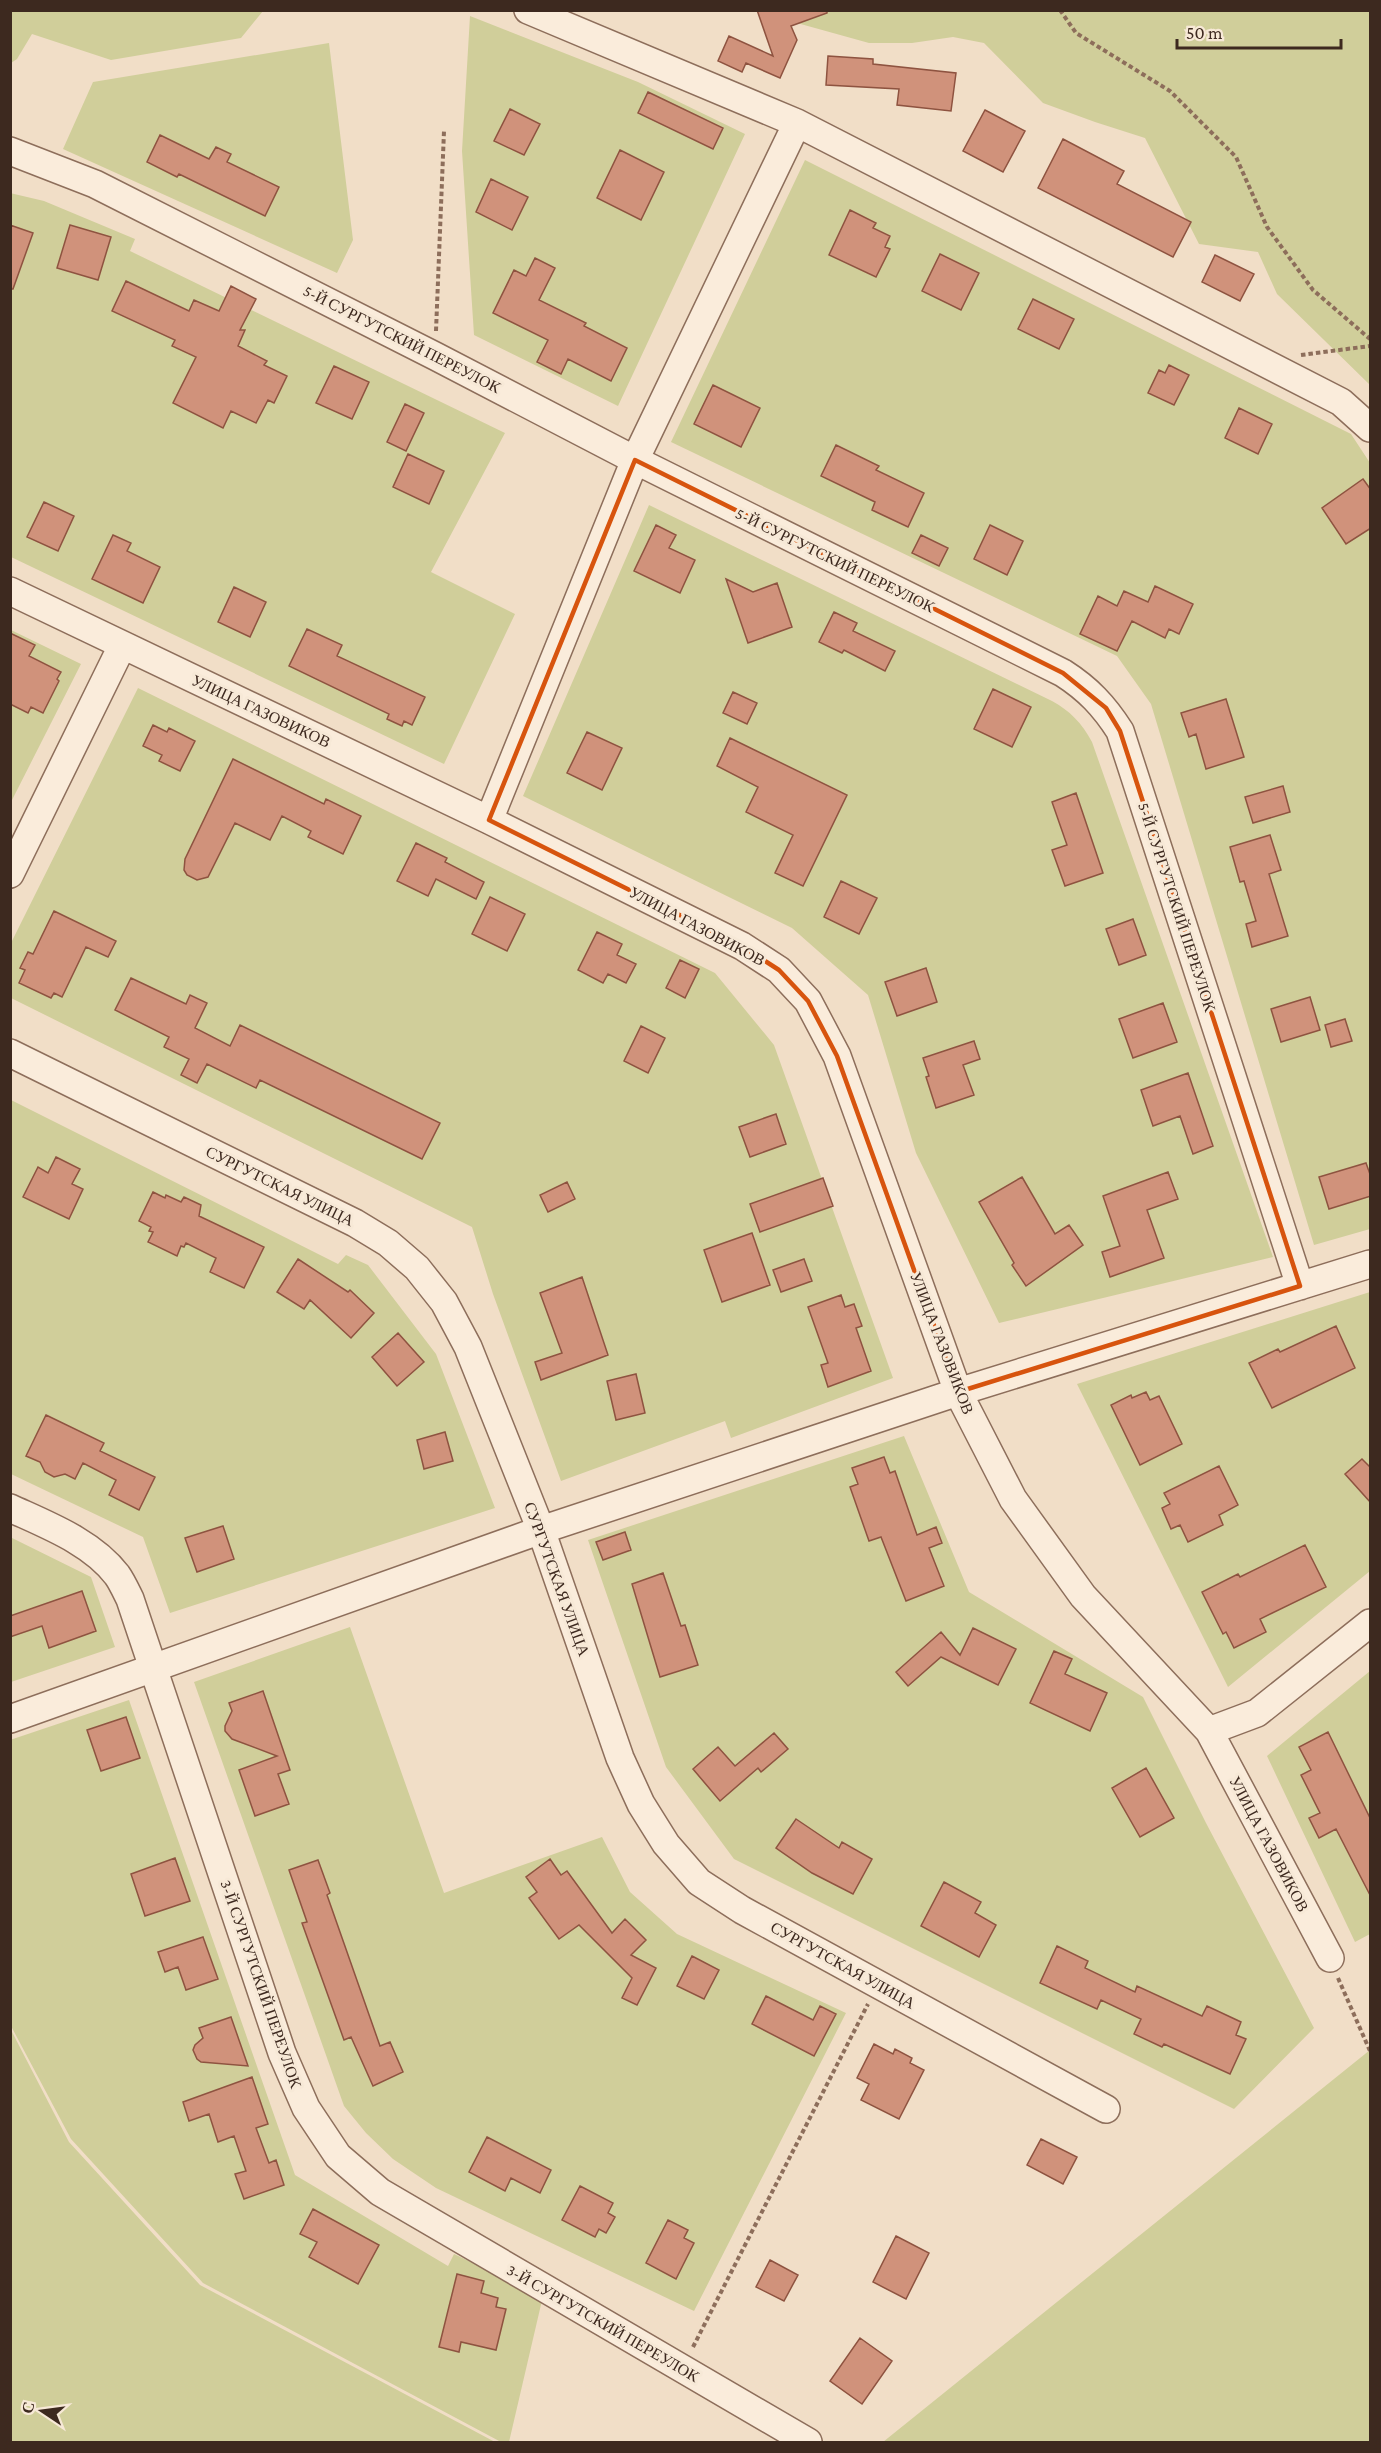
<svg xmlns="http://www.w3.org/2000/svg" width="1381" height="2453" font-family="'Crimson Pro',serif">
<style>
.green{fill:#d0ce9a}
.building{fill:#d0927b;stroke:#8e5340;stroke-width:1.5}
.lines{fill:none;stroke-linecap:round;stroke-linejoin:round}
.minor-casing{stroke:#8d6e5b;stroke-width:30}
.path{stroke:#8d6e5b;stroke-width:4;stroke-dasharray:4.5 3;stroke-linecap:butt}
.minor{stroke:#faecdb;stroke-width:27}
.marked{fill:none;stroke:#d7540e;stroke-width:4.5;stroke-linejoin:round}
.labels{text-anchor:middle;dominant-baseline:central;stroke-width:6;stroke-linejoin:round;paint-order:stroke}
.street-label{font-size:16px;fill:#3d291f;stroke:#f7e9d7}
</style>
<rect width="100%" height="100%" fill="#f1dec7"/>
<path class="green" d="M11 10H263V11L241 38 111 60 32 34 17 59 11 63Z
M786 11H1370V385L1277 294 1258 252 1199 244 1145 138 1095 122 1043 103 984 43 953 37 912 43H869L797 23Z
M470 16 638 82 745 134 618 406 474 335 462 151Z
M329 43 353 240 337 273 63 149 93 82Z
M805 160 1351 434 1370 463V1229L1314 1245 1151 704 1117 656 671 442Z
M10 193 44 201 135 239 130 251 505 433 431 572 515 614 444 764 11 557Z
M649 505 1052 701C1070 711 1082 723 1092 742L1273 1257 999 1323 916 1153 868 995 792 928 523 796Z
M11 630 81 664 11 802Z
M138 688 715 973 774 1045 893 1378 731 1438 725 1421 561 1481 493 1294 472 1227 11 998 10 945Z
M11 1100 338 1264 346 1255 368 1265 436 1354 495 1508 170 1613 143 1537 11 1474Z
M1370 1292V1571L1228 1687 1077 1384Z
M904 1436 969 1592 1143 1697 1206 1823 1314 2028 1234 2109 734 1859 666 1767 588 1540Z
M10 1537 91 1577 115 1647 11 1682Z
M350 1627 444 1893 602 1837 630 1892 677 1934 846 2013 694 2311 436 2188 393 2159 366 2133 344 2106 194 1682Z
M1370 1671V1934L1355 1942 1267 1756Z
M129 1700 295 2175 448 2266 454 2254 543 2296 509 2442H501L203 2283 71 2139 11 2026 10 1740Z
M11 2030 69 2142 200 2285 495 2442H11Z
M1370 2050V2442H883Z"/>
<path class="building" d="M757 10H827V13L791 26 797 40 780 78 746 63 742 72 718 61 729 36 773 56Z
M828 56 873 59V64L956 73 951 111 897 105 899 89 826 85Z
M648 92 723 128 713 149 638 113Z
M510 109 540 124 524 155 494 141Z
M985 110 1025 131 1003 172 963 151Z
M160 135 209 159 216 147 231 154 227 162 279 187 265 216 179 174 177 177 147 162Z
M1063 139 1124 171 1117 184 1191 222 1173 257 1038 188Z
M620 150 664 172 641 220 597 198Z
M491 179 528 197 512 230 476 212Z
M850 210 876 223 873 228 890 236 885 247 890 249 876 277 829 255Z
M10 225 33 233 13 289H10Z
M70 225 111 237 98 280 57 268Z
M940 254 979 273 961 310 922 291Z
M1215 255 1254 274 1240 301 1202 282Z
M535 258 555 268 539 300 586 323 584 326 627 348 611 381 568 359 561 374 537 362 548 340 493 313 514 270 526 276Z
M126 281 189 311 194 300 219 311 231 286 256 299 240 330H245L238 346 267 361 264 365 287 376 274 403 268 400 256 423 231 411 223 428 173 403 196 357 172 346 175 340 112 311Z
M1033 299 1074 319 1059 349 1018 329Z
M1169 365 1189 375 1174 405 1148 393 1159 370 1165 373Z
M334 366 369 382 352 419 316 403Z
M713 385 760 408 741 447 694 424Z
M405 404 424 413 406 451 387 442Z
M1239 408 1272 424 1258 454 1225 438Z
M836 445 879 466 876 470 924 493 908 527 872 510 875 502 821 476Z
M408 454 444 471 429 504 393 487Z
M1363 479 1371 490V528L1346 544 1322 508Z
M44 502 74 516 58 551 27 537Z
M656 525 676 535 669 548 695 560 680 593 634 571Z
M990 525 1023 541 1007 575 974 559Z
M113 535 131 543 127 551 160 567 143 603 92 579Z
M921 535 948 548 939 566 912 553Z
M726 579 753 592 777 583 792 627 748 643Z
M1155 586 1193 604 1179 634 1169 629 1165 638 1132 621 1117 651 1080 634 1098 596 1117 606 1124 591 1148 602Z
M234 587 266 602 250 637 218 622Z
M834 612 857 623 853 631 895 651 885 671 844 650 842 653 819 642Z
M307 629 342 645 337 656 425 697 412 725 404 721 402 726 387 719 389 714 289 666Z
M10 633 35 645 29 656 61 672 57 679 59 681 43 713 31 707 28 713 10 704Z
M993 689 1031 707 1012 747 974 729Z
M733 692 757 703 747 724 723 713Z
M1226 699 1244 757 1206 769 1196 734 1189 737 1181 713Z
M153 725 167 732 169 728 195 741 180 771 159 761 162 755 143 746Z
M587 732 622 748 602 790 567 773Z
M730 738 847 795 803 886 775 873 793 835 746 812 758 787 717 766Z
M233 759 324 804 326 799 361 816 343 854 308 837 311 831 282 816 270 840 235 823 208 877 197 880 187 875 184 870 185 859Z
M1283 786 1290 812 1253 823 1245 797Z
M1076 793 1103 873 1065 886 1052 850 1067 845 1052 802Z
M1270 835 1281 870 1269 874 1288 936 1252 947 1246 924 1256 921 1244 881 1240 882 1230 847Z
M416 843 447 858 445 862 484 882 476 899 436 879 428 896 397 881Z
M841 881 877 898 859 934 824 917Z
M490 897 525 914 507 951 472 934Z
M54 911 116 941 108 957 86 947 62 997 54 993 51 998 19 983 25 970 20 968 28 952 33 954Z
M1133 919 1146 955 1119 965 1106 929Z
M597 932 622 944 617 955 636 964 626 983 608 974 603 983 578 970Z
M680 960 699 969 685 998 666 988Z
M926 968 937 1002 897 1016 885 982Z
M131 978 186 1004 190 995 207 1003 195 1028 230 1046 240 1025 440 1123 422 1159 260 1080 256 1088 207 1064 197 1083 181 1075 189 1059 164 1047 169 1037 115 1010Z
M1310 997 1320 1030 1281 1042 1271 1009Z
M1163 1003 1177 1042 1133 1058 1119 1019Z
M1345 1019 1352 1041 1331 1047 1325 1025Z
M641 1026 665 1038 648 1073 624 1061Z
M974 1041 980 1059 963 1065 974 1095 936 1108 926 1077 929 1076 923 1058Z
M1188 1073 1213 1146 1193 1154 1180 1116 1153 1126 1141 1090Z
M776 1114 786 1144 750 1157 739 1127Z
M56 1157 80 1169 72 1184 83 1189 69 1219 23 1197 38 1167 48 1173Z
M1366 1163 1371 1177V1196L1329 1209 1319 1177Z
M1168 1172 1178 1199 1147 1210 1164 1258 1110 1277 1102 1252 1120 1246 1103 1196Z
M1022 1177 1055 1234 1069 1225 1083 1245 1026 1286 1012 1265 1014 1263 979 1202Z
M823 1178 833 1206 760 1232 750 1204Z
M567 1182 575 1199 548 1212 540 1195Z
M153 1192 165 1198 166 1195 181 1202 184 1197 201 1205 199 1216 264 1247 244 1288 210 1272 216 1258 186 1243 184 1247 181 1246 177 1256 148 1242 153 1232 149 1231 151 1227 139 1221Z
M752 1233 770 1285 722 1302 704 1250Z
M298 1259 348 1292 350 1290 374 1313 351 1338 310 1300 304 1309 277 1292Z
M804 1259 812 1281 781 1292 773 1270Z
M582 1277 608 1355 541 1380 535 1362 562 1353 540 1293Z
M841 1295 845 1307 854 1304 862 1326 856 1328 871 1371 828 1387 821 1365 828 1363 808 1307Z
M1336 1326 1355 1368 1272 1408 1249 1363 1278 1349 1280 1352Z
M398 1333 424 1362 397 1386 372 1357Z
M636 1374 645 1413 616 1420 607 1381Z
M1146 1392 1150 1400 1159 1396 1182 1444 1140 1465 1111 1405 1131 1395 1132 1398Z
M46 1415 104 1443 100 1451 155 1477 139 1510 109 1495 116 1480 83 1463 75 1479 65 1474 54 1477 45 1472 40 1462 26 1456Z
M445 1432 453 1461 424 1469 417 1440Z
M884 1457 890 1473 895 1471 917 1535 936 1527 942 1543 929 1548 944 1586 906 1601 881 1537 869 1541 850 1487 858 1484 852 1468Z
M1362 1459 1371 1468V1503L1345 1474Z
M1219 1466 1238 1505 1219 1515 1223 1525 1188 1542 1180 1525 1171 1529 1162 1508 1170 1504 1164 1493Z
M223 1526 234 1559 197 1572 185 1538Z
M625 1532 631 1550 603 1560 596 1542Z
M1305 1545 1326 1587 1260 1619 1266 1632 1234 1648 1226 1632 1223 1634 1202 1592 1238 1574 1240 1577Z
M663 1573 681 1626 685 1625 698 1665 660 1677 632 1584Z
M82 1591 96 1631 49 1648 42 1626 10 1637V1616Z
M973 1628 1016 1649 998 1685 941 1657 908 1686 896 1672 941 1632 960 1655Z
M1054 1651 1072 1659 1065 1674 1107 1693 1090 1731 1030 1703Z
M263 1691 290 1770 278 1774 289 1804 255 1816 239 1770 277 1756 232 1739 225 1731V1726L232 1711 229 1703Z
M126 1717 140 1758 101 1771 87 1730Z
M1328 1732 1371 1820V1897L1336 1829 1319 1838 1309 1818 1320 1813 1301 1775 1311 1770 1299 1747Z
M774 1733 788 1749 761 1772 758 1768 720 1801 693 1769 718 1747 735 1766Z
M1146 1768 1174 1818 1140 1837 1112 1788Z
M796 1819 839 1848 842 1842 872 1859 853 1894 812 1873 776 1848Z
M175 1858 190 1901 145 1916 131 1874Z
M550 1859 561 1875 567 1871 612 1933 625 1919 646 1940 631 1955 656 1968 637 2005 622 1998 632 1978 579 1925 559 1939 529 1898 537 1892 526 1877Z
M318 1860 330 1893 327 1895 380 2046 390 2042 403 2072 373 2086 351 2037 344 2040 302 1923 307 1922 289 1870Z
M944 1882 981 1902 975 1913 996 1925 979 1957 921 1926Z
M203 1937 218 1979 186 1990 178 1967 165 1972 158 1952Z
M1057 1946 1088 1961 1085 1968 1135 1992 1137 1986 1202 2016 1207 2006 1241 2022 1236 2035 1246 2039 1230 2074 1164 2044 1162 2047 1134 2034 1141 2019 1101 2000 1097 2009 1040 1983Z
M692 1956 719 1970 704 1999 677 1986Z
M766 1996 813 2020 820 2006 836 2014 814 2056 752 2024Z
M231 2017 248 2066 201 2062 197 2059 193 2050 195 2045 203 2038 199 2028Z
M874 2044 893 2054 895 2049 912 2058 910 2063 924 2070 899 2119 861 2100 869 2084 857 2078Z
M252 2077 268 2124 256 2128 269 2163 276 2160 284 2185 244 2199 235 2174 246 2171 234 2136 218 2142 209 2114 189 2121 183 2102Z
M487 2137 551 2170 540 2193 511 2178 505 2191 469 2172Z
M1041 2139 1077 2157 1063 2184 1027 2165Z
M580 2186 613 2203 608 2213 615 2217 606 2233 599 2229 595 2237 562 2220Z
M313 2209 379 2245 358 2284 309 2257 317 2242 300 2234Z
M668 2220 688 2230 684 2238 694 2243 676 2279 646 2263Z
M896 2236 929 2253 906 2299 873 2282Z
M770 2260 798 2275 784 2301 756 2287Z
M457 2274 484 2281 481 2293 498 2298 496 2307 506 2309 496 2350 461 2342 459 2352 439 2347Z
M860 2338 892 2361 862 2404 830 2381Z"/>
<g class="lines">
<g class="minor-casing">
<path id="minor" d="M528 10 797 123 1341 402 1370 428
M10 151 95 184 435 356 635 460 1063 673C1088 689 1104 706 1120 731L1300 1286
M10 591 489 820 742 946 779 970 808 1001 837 1056 958 1392 1013 1499 1083 1596 1209 1731 1330 1958
M489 820 635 460 797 123
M10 874 122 646
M10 1053 355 1223 388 1243 417 1268 444 1302 468 1347 541 1530 620 1758 641 1804 666 1844 699 1882 742 1910 1106 2109
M10 1508C47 1525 92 1542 117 1575 122 1582 126 1591 130 1599L282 2053 306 2108 338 2156 380 2192 808 2442
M10 1719 541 1530 958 1392 1370 1264
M1209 1731 1257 1713 1370 1623"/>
</g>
<path class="path" d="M1060 10 1076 33 1170 91 1236 157 1267 227 1313 290 1370 339
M436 331 444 131
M1301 355 1370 346
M1338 1978 1370 2051
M693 2347 868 2004"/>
<use href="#minor" class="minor"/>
</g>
<path class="marked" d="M635 460 1063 673 1106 708 1120 731 1300 1286 958 1392 837 1056 808 1001 779 970 742 946 489 820Z"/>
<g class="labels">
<g class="street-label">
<text transform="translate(402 339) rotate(27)">5-Й СУРГУТСКИЙ ПЕРЕУЛОК</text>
<text transform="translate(835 560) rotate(26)">5-Й СУРГУТСКИЙ ПЕРЕУЛОК</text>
<text transform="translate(261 711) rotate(25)">УЛИЦА ГАЗОВИКОВ</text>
<text transform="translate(1177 907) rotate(72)">5-Й СУРГУТСКИЙ ПЕРЕУЛОК</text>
<text transform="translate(697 926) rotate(28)">УЛИЦА ГАЗОВИКОВ</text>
<text transform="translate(280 1186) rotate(26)">СУРГУТСКАЯ УЛИЦА</text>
<text transform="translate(942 1343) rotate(69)">УЛИЦА ГАЗОВИКОВ</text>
<text transform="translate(557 1579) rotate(70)">СУРГУТСКАЯ УЛИЦА</text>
<text transform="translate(1269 1844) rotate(62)">УЛИЦА ГАЗОВИКОВ</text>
<text transform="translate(843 1965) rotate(29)">СУРГУТСКАЯ УЛИЦА</text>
<text transform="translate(261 1984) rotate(71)">3-Й СУРГУТСКИЙ ПЕРЕУЛОК</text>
<text transform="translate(603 2323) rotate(30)">3-Й СУРГУТСКИЙ ПЕРЕУЛОК</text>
</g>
</g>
<rect width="1381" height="2453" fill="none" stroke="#3d291f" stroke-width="24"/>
<g transform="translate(42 2411) rotate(283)" stroke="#f7e9d7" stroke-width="4.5" paint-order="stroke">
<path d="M0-4.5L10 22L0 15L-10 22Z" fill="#3d291f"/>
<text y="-9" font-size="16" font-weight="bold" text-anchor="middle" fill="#3d291f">С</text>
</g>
<path d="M1177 39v9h164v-9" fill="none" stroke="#3d291f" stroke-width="3"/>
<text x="1186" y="39" font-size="18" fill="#3d291f" stroke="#f7e9d7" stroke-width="4.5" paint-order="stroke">50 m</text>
</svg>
